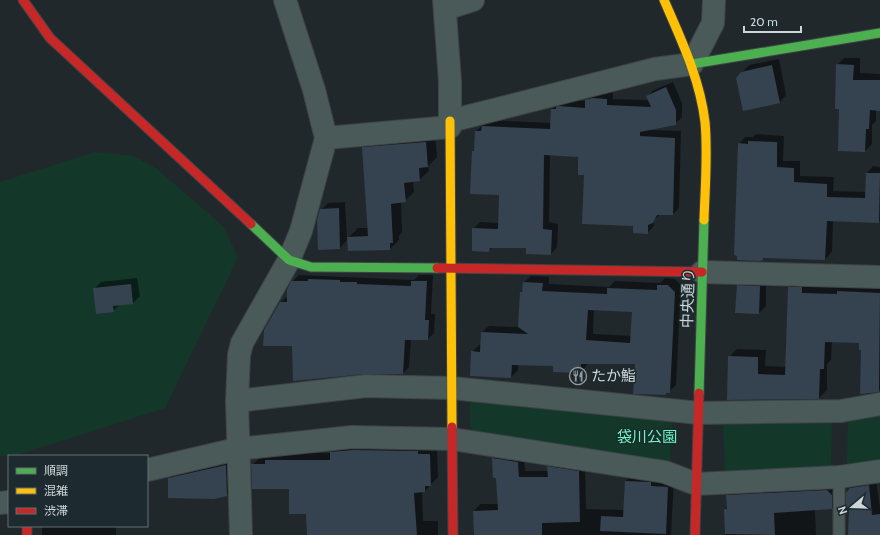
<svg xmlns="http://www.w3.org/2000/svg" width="880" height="535" font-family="Cabin,'Noto Sans JP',sans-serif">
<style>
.green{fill:#13382a}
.shadow{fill:#0007;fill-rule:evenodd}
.building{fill:#35424f;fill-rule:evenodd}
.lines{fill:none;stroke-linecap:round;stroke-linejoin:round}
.lane-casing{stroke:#3e4346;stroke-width:13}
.street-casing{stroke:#3e4346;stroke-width:24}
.fast-casing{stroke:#3e4346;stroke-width:11}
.slow-casing{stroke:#3e4346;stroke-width:11}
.jam-casing{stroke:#3e4346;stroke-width:11}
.lane{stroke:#4a5a59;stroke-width:11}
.street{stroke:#4a5a59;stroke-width:22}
.fast{stroke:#4caf50;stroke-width:9}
.slow{stroke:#ffc107;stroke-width:9}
.jam{stroke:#c62828;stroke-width:9}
.labels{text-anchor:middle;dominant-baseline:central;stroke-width:3;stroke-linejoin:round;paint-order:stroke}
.street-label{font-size:15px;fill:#ced6d9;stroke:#1d2a2f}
.poi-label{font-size:15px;fill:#ced6d9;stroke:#1d2a2f;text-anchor:start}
.park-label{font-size:15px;fill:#6bf9be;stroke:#1d2a2f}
</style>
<rect width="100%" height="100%" fill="#21282b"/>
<path class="green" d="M95 152 133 156 157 169 223 226 238 257 165 408 14 456H0V182Z
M470 396 673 416 670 459 663 465 477 435 470 427Z
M880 409V463L847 468 848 414Z
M832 417 831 470 743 472 725 471 723 419Z"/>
<path class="shadow" d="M844 58H860V73L880 74V110H876V121L872 125V144L865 151 840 108 837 65Z
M779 59 786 95 780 102 741 73 749 65Z
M673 82 682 103V117L675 124 650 130 681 131 679 208 673 214 659 215 654 220V226L647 233 634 226 585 174 579 156 550 155 549 222 558 224 557 247 551 254 527 248 493 247 489 251 473 229 480 222 499 223 500 194 473 152 475 149 476 131 483 125 489 120 551 123 552 109 558 103 566 100 586 101 593 93 599 92H613V99L649 100 647 96 654 90Z
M435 133 437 157 428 166 429 171 419 180 413 181 414 192 405 201 401 202 402 232 399 236V240L390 249 348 239 340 248 319 249 321 210 328 203 345 202 347 239 358 228H369L363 148 372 139Z
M756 134 784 136 783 161H800V176L834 177 833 191 866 192 867 173 873 166 880 167V221L833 220 832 252 825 259 765 257 763 259H738L739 144 745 137H753Z
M299 275 414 280 419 275H433L431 314H435L434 333 428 339H411L409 367 403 373 293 345 280 303 288 296 292 282Z
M531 276 549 277V284L609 287 615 281 660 283 665 278 675 279 681 285 676 385 666 394 636 363H588L587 365 581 372 554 365 518 364V370L511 377 472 352 479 345H482V332L489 326 519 327 521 292 523 289 524 282ZM594 309 633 311 632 336 593 334Z
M137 278 140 296 133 303 120 304 113 311 94 289 101 282Z
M745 279 766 280V306L759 313 738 286Z
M797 280 880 285V389L878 391 860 342 832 341 831 360 827 364V390L819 398 728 399 729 357 737 349 766 350 765 366 786 367 789 287Z
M339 445 437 447 438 477 425 491H422L423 521H438V535H308L307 513 290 488 252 465 260 458 270 457 273 453H331Z
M499 452 524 456 525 471H548V467L555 460 585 465 586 509 624 510 626 481 632 474 674 480 671 535H474V511L480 504H498L497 477 493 458Z
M233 459 234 488 227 495 169 478 176 471Z
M876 479 880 508V535H849L851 489 858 481Z
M833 485 837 489V503L832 508 815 509 816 535H726L725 509 728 506 727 495 733 490Z
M42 526H116V535H42Z"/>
<path class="building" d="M836 64 854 65 853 80H880V111L870 110 869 129H866L865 152 838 151 839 109H835Z
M772 65 780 103 743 111 736 78 741 72Z
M666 87 676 110V125L640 132V136L675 138 673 215H657L653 223 648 225V234L633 233V226L582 224 584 175H578V157L544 155 543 229 552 230 551 255 526 254V248H490L489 252 472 251V228L498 229 499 195 470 194 472 151H474L475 131H481L482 126 550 129 551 109H556V107L558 106 585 108V100L592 98 607 99V105L651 107 646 96Z
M748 141 777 142V167L794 168V182L827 184V197L865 198 866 173H880L879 223 827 221 825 260 763 258V260L760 261 737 260V256L734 255 738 143 748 144Z
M426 142 428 167 419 168 420 181 404 183 406 202 391 204 393 243H390V250L348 251 347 237 368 236 362 147Z
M339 208 340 249 318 250 317 220 320 209Z
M308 279 340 280V282H357V284L411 286V281H427L425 320H429L428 340H405L403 374H365L293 381 292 346H263L264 330 280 302H287V290L291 281H308Z
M523 282 543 283 542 291 607 294V288L657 290V285H668L675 292 670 393H666V395L633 394 635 364H581V373L553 372V366L512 365 511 378 470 376 471 351 480 352 481 332 528 334 518 327 520 292H522ZM588 310 632 312 630 343 586 340Z
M131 284 133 304 113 306 114 312 96 314 93 288Z
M737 285 760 286 759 314 735 313Z
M788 287H802V293L837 294V291L880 293 879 392 860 394 861 350H859V343L825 342 824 369H820L819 399 727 400 728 356 758 357V374L785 375Z
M353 450 418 451V454H430L431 486H425V492L414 493 417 535H307L306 514H289V489H252L251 464H265V460H330V452Z
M492 458 518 462 519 477H548L547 466 579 471 580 522 542 523V535H474L473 511 498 510 496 478H493Z
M226 465 227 496 214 499 168 498V478Z
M625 481 649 482H651V486L668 487 666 534 600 531 601 516 623 517Z
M869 485 872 515 880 514V535H848L849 509H846V493L850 488Z
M827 490 832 495V509L774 513 775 535 725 534 724 509H727L726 495Z"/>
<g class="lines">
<g class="lane-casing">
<path id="lane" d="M839 535V477"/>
</g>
<g class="street-casing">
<path id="street" d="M285 0 314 90 326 138
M444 0 450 81V121L655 69 692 64 713 23 714 0
M445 9 473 0
M702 272 880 277
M237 401 366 386 452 388 699 413 841 411 880 404
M147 470 237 449 352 437 452 439 665 472 696 484 839 477 880 471
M0 503 9 502
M241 535 237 401 239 355 242 343 289 260 301 231 326 138 450 127"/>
</g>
<g class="fast-casing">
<path id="fast" d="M692 64 880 33
M251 224 289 260 311 267 437 268
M699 393 704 220"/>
</g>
<g class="slow-casing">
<path id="slow" d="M664 0C681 39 700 79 705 122 708 154 705 188 704 220
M450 121 452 427"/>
</g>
<g class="jam-casing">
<path id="jam" d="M23 0 50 38 251 224
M437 268 702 272
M452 427 453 535
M27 526V535
M695 535 699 393"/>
</g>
<use href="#lane" class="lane"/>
<use href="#street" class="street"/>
<use href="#fast" class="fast"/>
<use href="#slow" class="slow"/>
<use href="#jam" class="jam"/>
</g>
<defs>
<g id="restaurant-ring" transform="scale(0.9)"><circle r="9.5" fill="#1d2a2f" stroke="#91999c" stroke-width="1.5"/><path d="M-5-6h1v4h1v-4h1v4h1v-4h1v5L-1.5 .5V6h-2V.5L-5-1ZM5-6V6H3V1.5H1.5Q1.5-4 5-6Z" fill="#91999c"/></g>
</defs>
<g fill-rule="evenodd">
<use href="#restaurant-ring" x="578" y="376"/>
</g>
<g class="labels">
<g class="street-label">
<text transform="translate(688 298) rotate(-88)">中央通り</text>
</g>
<g class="poi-label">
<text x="591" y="376">たか鮨</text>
</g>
<g class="park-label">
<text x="647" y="437">袋川公園</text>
</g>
</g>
<rect x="8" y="455" width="140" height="72" fill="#1d2a2f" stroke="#646f73"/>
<rect x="16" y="468" width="20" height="6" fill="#4caf50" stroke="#646f73"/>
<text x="44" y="475" font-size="12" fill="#ced6d9">順調</text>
<rect x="16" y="488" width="20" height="6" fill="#ffc107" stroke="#646f73"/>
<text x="44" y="495" font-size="12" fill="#ced6d9">混雑</text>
<rect x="16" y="508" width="20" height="6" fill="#c62828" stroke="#646f73"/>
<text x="44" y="515" font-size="12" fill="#ced6d9">渋滞</text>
<g transform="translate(852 507) rotate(251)" stroke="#1d2a2f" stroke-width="3" paint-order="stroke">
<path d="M0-3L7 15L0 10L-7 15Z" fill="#ced6d9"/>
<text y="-6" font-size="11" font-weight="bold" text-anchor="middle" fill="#ced6d9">N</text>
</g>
<path d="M744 26v6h57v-6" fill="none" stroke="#ced6d9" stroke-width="2"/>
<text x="750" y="26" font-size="12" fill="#ced6d9" stroke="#1d2a2f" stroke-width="3" paint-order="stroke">20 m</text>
</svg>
